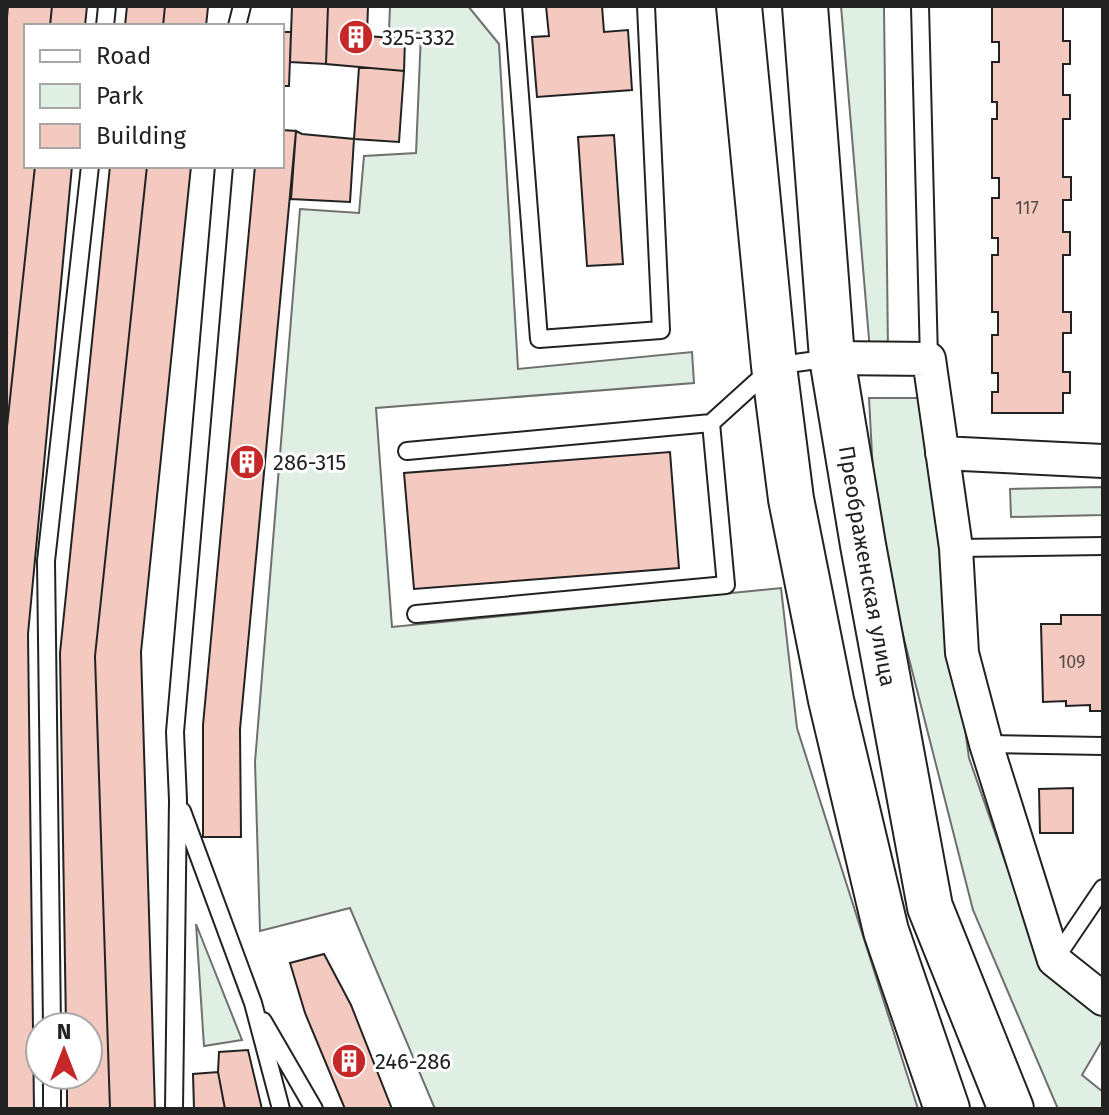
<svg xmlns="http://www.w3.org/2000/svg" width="1109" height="1115" font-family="'Fira Sans',sans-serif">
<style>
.green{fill:#e0efe3;stroke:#6f6f6f;stroke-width:2}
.building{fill:#f3c9c0;stroke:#222;stroke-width:2}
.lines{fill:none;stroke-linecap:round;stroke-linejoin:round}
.service-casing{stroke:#222;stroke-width:20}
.minor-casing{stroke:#222;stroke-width:36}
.secondary-casing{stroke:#222;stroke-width:48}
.service{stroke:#fff;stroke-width:16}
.minor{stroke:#fff;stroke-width:32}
.secondary{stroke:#fff;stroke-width:44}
.labels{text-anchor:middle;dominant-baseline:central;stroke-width:6;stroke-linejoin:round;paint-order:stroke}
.number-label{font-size:18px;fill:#564c4a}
.poi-label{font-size:22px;fill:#222;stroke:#fff;text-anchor:start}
.street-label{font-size:22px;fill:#222;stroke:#fff}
</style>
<rect width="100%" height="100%" fill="#fff"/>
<path class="green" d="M390 6H468L499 44 518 369 692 352 694 383 376 408 392 627 781 588 797 728 918 1109H435L350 908 260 931 255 762 300 209 359 213 364 156 416 153 421 33 389 31Z
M841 6H884L888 352 870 351Z
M869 398H920L969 758 1044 973 1103 1017V1039L1082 1075 1103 1092V1109H1058L973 910 876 529Z
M1103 487V515L1011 517 1010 489Z
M196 924 242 1040 204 1046Z"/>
<path class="building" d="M8 6H52L50 26H26V166H35L6 436V29Z
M52 6H87L85 26H50Z
M127 6H165L163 26H125Z
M165 6 208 7 206 26H163Z
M292 6H328L326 64 290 62Z
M328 6H368L367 36 405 39 404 71 326 64Z
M546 6H602L604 32 628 30 632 90 537 97 532 37 549 36Z
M992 6H1063V41H1070V64H1063V95H1070V119H1063V177H1071V200H1063V232H1070V255H1063V312H1071V333H1063V372H1070V393H1063V413H992V392H998V373H992V335H998V312H992V255H998V238H992V198H999V178H992V119H997V102H992V62H999V42H992Z
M282 32H291L289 86H282Z
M359 67 404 71 399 142 354 139Z
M282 130 296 131 240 729 241 837H203V725L255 166H282Z
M296 131 302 134 354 139 350 202 291 199Z
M614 135 623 264 587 266 578 137Z
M35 166H72L28 634 34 1109H6V436Z
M110 166H147L95 656 110 1109H67V1075H88V1027H66L60 653Z
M147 166H191L141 652 155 1109H110L95 656Z
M670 452 679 568 414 589 404 473Z
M1061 615H1103V711H1090V705L1066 706V701L1043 702 1041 624H1061Z
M1073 788V833H1040L1039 789Z
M324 954 351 1005 392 1109H345L305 1013 290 963Z
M248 1050 262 1109H225L218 1072 219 1052Z
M218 1072 225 1109H194L193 1074Z"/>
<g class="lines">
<g class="service-casing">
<path id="service" d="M513 6 539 339 661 330 646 6
M920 6 929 359
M105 26 107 6
M237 26 242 6
M711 423 774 366 831 358
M407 451 711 423 726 585 416 614
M956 548 1103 546
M986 744 1103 746
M182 811 253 1003 281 1109
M1055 959 1103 888
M263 1021 314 1109
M52 1027 46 561 90 166
M52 1075V1109
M174 1109 178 800 175 732 224 166"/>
</g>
<g class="minor-casing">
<path id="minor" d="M832 358 929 359 956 548 962 653 986 744 1054 960 1103 999
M942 453 1103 461"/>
</g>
<g class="secondary-casing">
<g id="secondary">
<path d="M739 6 774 366 791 499 831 700 886 931 947 1109"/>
<path id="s1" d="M805 6 832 358 863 545 930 907 1011 1109"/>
</g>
</g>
<use href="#service" class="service"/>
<use href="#minor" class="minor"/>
<use href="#secondary" class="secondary"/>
</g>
<defs>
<g id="building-disc" transform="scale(1.8)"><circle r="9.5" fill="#c62828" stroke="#fff"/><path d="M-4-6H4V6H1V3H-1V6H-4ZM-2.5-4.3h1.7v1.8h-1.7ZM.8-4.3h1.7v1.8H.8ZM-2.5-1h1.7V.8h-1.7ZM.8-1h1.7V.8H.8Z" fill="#fff"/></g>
</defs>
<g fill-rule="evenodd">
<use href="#building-disc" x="356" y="37"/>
<use href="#building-disc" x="247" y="462"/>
<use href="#building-disc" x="349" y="1061"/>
</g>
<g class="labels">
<g class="number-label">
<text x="1027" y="208">117</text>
<text x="1072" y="662">109</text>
</g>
<g class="poi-label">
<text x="382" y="37">325-332</text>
<text x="273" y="462">286-315</text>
<text x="375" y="1061">246-286</text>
</g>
<g class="street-label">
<text stroke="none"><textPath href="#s1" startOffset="564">Преображенская улица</textPath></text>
</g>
</g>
<rect width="1109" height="1115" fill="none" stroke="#222222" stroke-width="16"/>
<rect x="24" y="24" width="260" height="144" fill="#ffffff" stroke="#a7a7a7" stroke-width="2"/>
<rect x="40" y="50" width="40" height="12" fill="#ffffff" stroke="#a7a7a7" stroke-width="2"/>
<text x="96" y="64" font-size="24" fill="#222222">Road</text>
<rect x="40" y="84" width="40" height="24" fill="#e0efe3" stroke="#a7a7a7" stroke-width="2"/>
<text x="96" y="104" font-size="24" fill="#222222">Park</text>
<rect x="40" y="124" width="40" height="24" fill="#f3c9c0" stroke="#a7a7a7" stroke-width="2"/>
<text x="96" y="144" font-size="24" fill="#222222">Building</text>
<g transform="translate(64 1051)"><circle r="38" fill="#ffffff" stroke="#a7a7a7" stroke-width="2"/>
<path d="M0-6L14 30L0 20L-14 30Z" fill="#c62828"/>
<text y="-12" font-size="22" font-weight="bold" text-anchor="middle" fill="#222222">N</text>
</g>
</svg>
